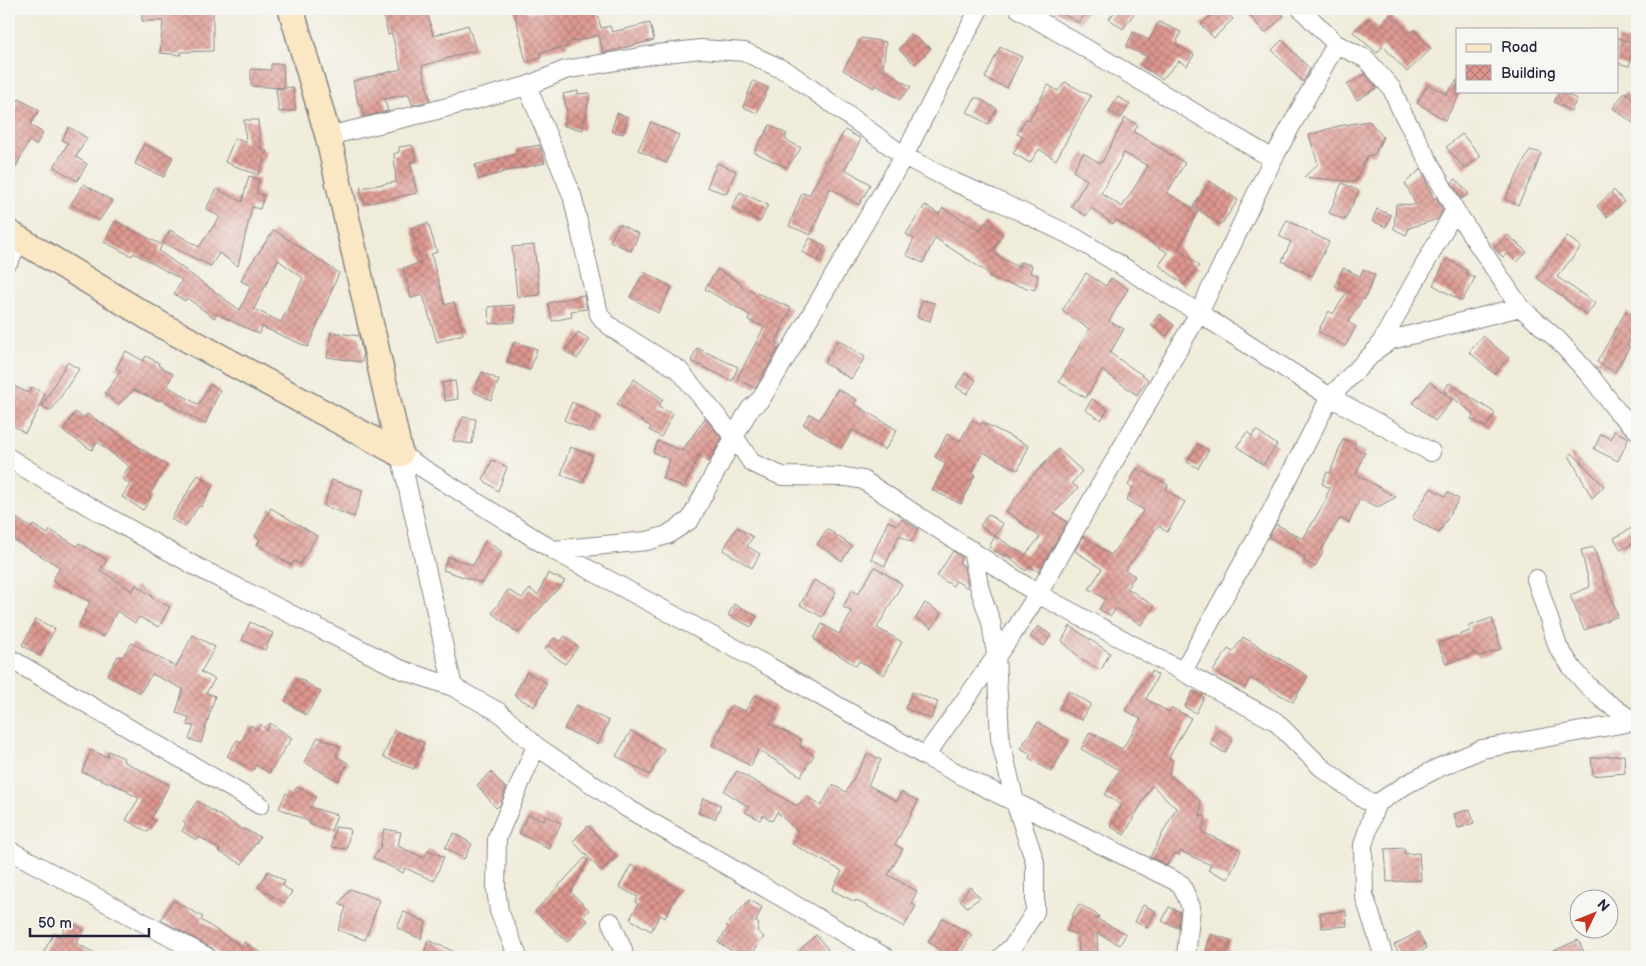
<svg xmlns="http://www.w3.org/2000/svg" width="1646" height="966" font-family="'Balsamiq Sans',sans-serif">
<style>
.building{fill:url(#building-cross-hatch);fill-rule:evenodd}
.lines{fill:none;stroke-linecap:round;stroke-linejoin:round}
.street-casing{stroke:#89878a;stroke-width:20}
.secondary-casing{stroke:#89878a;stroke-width:28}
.street{stroke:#fff;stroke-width:18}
.secondary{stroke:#fae7c3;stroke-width:25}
</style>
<defs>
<pattern id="building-cross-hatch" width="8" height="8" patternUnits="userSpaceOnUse" patternTransform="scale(1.25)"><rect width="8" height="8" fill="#de978f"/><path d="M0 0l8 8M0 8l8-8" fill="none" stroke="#b47b76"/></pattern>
</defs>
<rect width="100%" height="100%" fill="#f6f6f2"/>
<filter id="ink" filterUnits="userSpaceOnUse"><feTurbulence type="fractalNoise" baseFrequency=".02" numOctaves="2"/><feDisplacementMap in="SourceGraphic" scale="10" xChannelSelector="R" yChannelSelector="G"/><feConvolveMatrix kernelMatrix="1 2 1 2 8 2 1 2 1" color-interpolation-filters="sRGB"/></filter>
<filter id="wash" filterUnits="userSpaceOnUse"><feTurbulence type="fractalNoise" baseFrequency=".0096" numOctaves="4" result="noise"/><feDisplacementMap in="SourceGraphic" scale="20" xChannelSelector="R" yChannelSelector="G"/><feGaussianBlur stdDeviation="1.12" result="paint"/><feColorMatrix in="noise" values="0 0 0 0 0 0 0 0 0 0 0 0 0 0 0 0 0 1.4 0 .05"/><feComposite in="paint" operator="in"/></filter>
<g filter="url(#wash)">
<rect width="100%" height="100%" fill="#f0ecda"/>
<g id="blocks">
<path class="building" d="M142 9H213V51L181 52V55L160 53 163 21H142Z
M395 9H427L433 36 468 25 476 50 422 66 430 101 412 105 409 94 384 99 388 111 364 117 361 105 359 106 353 81 401 69 392 34 388 35 383 11Z
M513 9H527L529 13 551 9H596L601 28 610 26 612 32 650 23 654 40 603 53 599 35 567 43V47L540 52 541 58 526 62 521 41H522Z
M1054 9H1088L1079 23Z
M1117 9H1137L1123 29 1109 19Z
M1217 9H1223L1233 19 1214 38 1201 25Z
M1244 9H1278L1284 16 1265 33Z
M1390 15 1410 33 1414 30 1431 49 1407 72 1383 46 1377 53 1353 32 1368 18 1378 28Z
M1159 22 1181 32 1176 44 1194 55 1187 66 1179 61 1162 79 1142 66 1150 58 1126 47 1133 32 1149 40Z
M910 34 931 48 915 64 899 50Z
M861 38 886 42 883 69 911 87 900 99 876 85 874 88 843 70Z
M1617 38 1636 43 1629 66 1617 63Z
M1282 40 1310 69 1303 82 1272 50Z
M1000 47 1022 57 1007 88 985 78Z
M271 64H283L284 88 251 86V69L271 70Z
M1365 74 1377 88 1357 100 1347 85Z
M1457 80V91H1462L1445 120 1417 103 1428 84 1446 94Z
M753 81 768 88 757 113 743 107Z
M1065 82 1091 96 1056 160 1039 149 1030 163 1013 153 1023 137 1017 134 1026 119 1029 120 1048 85 1058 91Z
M293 87 296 110 279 112 276 89Z
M578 91V94L590 93 583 130 564 126 567 111 563 94Z
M1559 91 1577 99 1571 111 1554 102Z
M1625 92 1637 102V126L1613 108Z
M976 97 997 109 988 124 967 112Z
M1118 97 1130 104 1121 118 1109 111Z
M19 99 39 110 30 125 43 133 36 145 29 141 9 180V118Z
M617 113 628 117 623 134 611 131Z
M1125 118 1138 125 1134 132 1151 142V143L1185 163 1167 193 1198 211 1179 249 1199 266 1184 285 1159 265 1168 253 1116 220 1113 224 1091 208 1086 216 1071 207 1087 180 1073 171 1083 153 1100 163 1101 161 1102 162ZM1124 153 1148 166 1122 207 1101 193Z
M244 120H258L260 148 267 151 258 175 225 162 235 138 246 143Z
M1369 121 1383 137 1375 154 1367 156 1355 182 1304 177 1318 164 1309 135 1338 126Z
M651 122 679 135 666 163 638 150Z
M770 125 787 134 785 139 801 148 787 168 754 152Z
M69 127 87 138 76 157 87 164 77 181 54 167 68 143 62 140Z
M845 130 861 139 845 169 870 184 867 191 859 205 830 188 811 235 789 226 802 193 809 195Z
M1462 134 1481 156 1465 169 1446 147Z
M144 144 173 157 164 177 135 164Z
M412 145 417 161 410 162 417 193 365 204 360 188 396 182 394 154 399 152V147Z
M540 145 545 163 502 172V173L478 179 475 165 517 154 516 149Z
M1530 150 1541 153 1535 170 1518 205 1505 199Z
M717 163 736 171 726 194 707 187Z
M1421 169 1434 200 1436 197 1443 210 1438 219 1409 228 1406 235 1394 229 1396 204 1416 205 1405 183Z
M249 176 259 179 256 193 264 196 260 209 252 207 238 266 219 253 211 266 163 243 170 230 199 247 220 217 206 209 217 189 242 202Z
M1456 179 1469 194 1461 199 1452 182Z
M1210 181 1238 200 1221 225 1193 206Z
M1342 183 1359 191 1345 220 1329 213Z
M84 184 112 201 99 221 71 204Z
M1614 190 1624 202 1607 217 1597 206Z
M740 192 768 205 760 222 732 208Z
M925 205 939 214 943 208 980 230 985 222 1003 234 992 252 1019 268 1020 262 1032 265 1030 273 1038 275 1035 290 999 281 989 276 990 274 935 238 923 263 906 255 914 239 906 234Z
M1377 209 1391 215 1386 227 1372 221Z
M1287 220 1329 242 1312 276 1282 261 1291 242 1279 236Z
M115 221 162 245 159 251 240 310 251 286 241 281 246 271 274 230 339 273 308 347 262 327 259 334 217 314 214 318 187 298 185 301 174 294 182 280 134 253 132 256 104 242ZM278 260 303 278 281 322 254 309Z
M428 223 437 252 431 254 445 305 454 302 463 334 437 342 423 295 411 298 403 268 421 263 411 228Z
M619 224 639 234 631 251 610 241Z
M1508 235 1527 252 1517 262 1508 253 1503 257 1494 248Z
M1567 236 1581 247 1557 277 1595 303 1587 315 1537 278Z
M810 238 825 246 818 261 802 252Z
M534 245 540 295 517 297 512 247Z
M1447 259 1467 270 1465 273 1475 278 1462 301 1433 285Z
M1343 268 1360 276 1363 269 1375 275 1364 300 1363 299 1348 322 1356 327 1345 346 1318 331 1329 311 1333 314 1347 292 1335 286Z
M717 269 742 284 741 286 791 308 776 343 781 345 755 388 737 379 764 327 748 320 750 315 705 289Z
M644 272 672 287 658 313 630 297Z
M1086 273 1106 286 1111 278 1128 289 1109 321 1124 329 1110 353 1148 379 1137 395 1102 370 1086 398 1059 382 1089 329 1062 311Z
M584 295 587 309 571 311 572 317 552 321 548 303Z
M922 300 935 303 930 321 917 317Z
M514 305 515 322 489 324 488 307Z
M1626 311 1637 319V330L1627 345 1630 346 1615 372 1597 362Z
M1159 314 1174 325 1166 336 1151 325Z
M331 332 359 336 363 356 362 362 327 357Z
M578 332 590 340 577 359 565 351Z
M1483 336 1509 358 1495 374 1469 352Z
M838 340 865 357 851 379 824 363Z
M514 342 537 349 530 370 507 362Z
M697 348 738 367 732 381 691 361Z
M126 351 143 361 146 356 159 363 158 365 173 374 167 386 199 405 210 384 220 390 205 424 160 399 159 401 134 390 118 405 105 393 121 371 116 368Z
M67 362 79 369 51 411 42 406Z
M482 372 499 380 491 400 474 392Z
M965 373 976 380 967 394 956 387Z
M634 379 663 399 658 407 673 414 661 437 649 430 651 427 617 404Z
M455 381 458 399 445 401 442 383Z
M1430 382 1452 400 1435 421 1413 403Z
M1449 383 1495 413 1486 428 1471 419 1474 414 1444 391Z
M9 384 29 393 32 387 45 394 38 411 25 433 9 423Z
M838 389 857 400 854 404 897 430 885 450 853 430 841 448 803 424 810 414 819 420Z
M1092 399 1108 409 1101 420 1085 410Z
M572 402 598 415 590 432 564 420Z
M75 412 84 418 87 414 167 465 149 496 151 498 143 510 122 497 130 484 122 479 129 466 97 442 92 450 63 431Z
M463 417 476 419 472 444 453 441Z
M705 418 722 438 709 462 699 455 684 488 662 478 670 460 653 452 658 441 682 451Z
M972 420 980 425 982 422 1029 446 1018 470 983 452 972 474 975 475 961 504 932 490 946 464 935 457 947 434 960 441Z
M1256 430 1277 445 1263 465 1237 446 1247 432 1252 436Z
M1614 431 1629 438 1618 461 1594 449 1601 434 1611 439Z
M1343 439 1356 444 1354 448 1365 452 1356 474 1396 497 1378 507 1360 499 1349 523 1340 518 1321 551 1323 552 1315 567 1304 561 1306 557 1269 537 1276 524 1303 539 1327 498 1326 497 1330 488 1322 484 1327 472 1330 473Z
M1198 444 1209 450 1198 468 1187 462Z
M570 447 592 455 583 483 561 475Z
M1058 449 1082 471 1072 483 1078 488 1054 513 1067 522 1039 572 1030 566 1026 571 1006 554 1005 557 989 547 995 536 1025 555 1040 537 1006 511 1030 479Z
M1572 453 1604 486 1592 498 1569 455Z
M492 460 507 467 498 491 483 480Z
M1137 468 1168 485 1166 490 1185 502 1167 532 1158 526 1125 570 1135 576 1127 588 1154 606 1141 625 1116 608 1111 616 1099 609 1105 599 1089 589 1102 569 1075 551 1083 536 1111 555 1144 510 1126 500 1133 488 1128 485Z
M198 475 213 485 201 507 199 506 185 527 171 519Z
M332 480 363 490 354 517 324 506Z
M1431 488 1445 496 1448 492 1459 499 1439 533 1412 518Z
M271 508 317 536 300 564 294 561 291 565 257 544 260 539 255 536Z
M9 513 31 528 33 525 48 534 50 530 77 546 79 543 107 560 100 570 132 591 136 585 152 596 151 597 170 607 159 627 139 617 135 623 117 611 104 637 79 625 90 602 52 581 60 567 9 537Z
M988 514 1003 524 995 536 980 526Z
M901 519 918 529 911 542 899 535 885 566 871 559 888 521 897 525Z
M1637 525V541L1621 550 1614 538Z
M737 527 753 537 747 546 760 554 752 568 723 550Z
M827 529 852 546 842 561 817 544Z
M486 540 502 552 482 583 443 570 448 557 473 565Z
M1594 547 1604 581 1618 616 1584 630 1570 595 1590 587 1581 550Z
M953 551 962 557 959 563 964 566 968 588 956 581 953 586 937 576Z
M875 567 902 584 877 628 902 642 884 675 859 661 856 666 814 639 822 624 839 634 852 612 843 607 852 590 858 594Z
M548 573 565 581 518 633 492 613 508 590 522 598 530 589 538 595Z
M814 580 836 592 822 617 800 605Z
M925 603 941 613 932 628 916 618Z
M734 604 757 616 751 627 728 615Z
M1492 618 1501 649 1478 657 1477 653 1446 664 1438 643 1470 631 1469 626Z
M36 619 55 629 40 656 22 645Z
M250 622 273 633 265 650 242 640Z
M1038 626 1051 635 1044 646 1030 637Z
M1070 626 1110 653 1101 670 1083 661 1062 641Z
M193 635 215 647 201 672 215 679 206 693 215 696 201 743 189 739 194 726 187 725 189 717 176 713 183 689 152 674 140 693 107 675 118 656 122 657 132 643 176 667Z
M565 636 578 647 565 664 545 649 554 638 560 642Z
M1243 637 1308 676 1293 702 1250 678 1245 688 1213 671 1228 649 1233 652Z
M1152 671 1158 675 1146 699 1169 712 1172 708 1191 718 1169 757 1173 760 1169 774 1198 799 1201 804 1200 815 1206 817 1202 832 1241 850 1228 879 1208 870 1211 865 1180 851 1179 855 1175 853 1167 865 1150 857 1176 808 1152 785 1124 835 1110 826 1122 805 1105 795 1119 770 1081 749 1090 732 1122 749 1141 719 1125 710Z
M527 672 547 683 534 707 514 695Z
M299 678 321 692 306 715 285 701Z
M1069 691 1091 704 1082 720 1059 708Z
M1193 691 1204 697 1196 713 1185 707Z
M912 692 938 702 931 719 905 708Z
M755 695 778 708 770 724 802 740 800 746 814 755 801 776 758 750 751 766 712 745 731 705 745 711Z
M576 705 609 721 598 744 564 729Z
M1038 722 1069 741 1051 772 1029 758 1031 754 1020 748Z
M270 723 292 738 269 773 256 765 253 771 227 756 237 740 241 742 251 725 257 730 261 724 267 731Z
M394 730 424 743 414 769 383 757Z
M1218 730 1233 739 1225 753 1210 744Z
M631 731 664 749 650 775 616 756Z
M318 737 340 746 336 756 348 763 338 781 304 762Z
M91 750 107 757 108 751 124 758 123 761 169 785 151 819 155 821 148 832 126 820 139 798 127 792 128 790 82 772Z
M868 753 881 760 868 785 897 801 901 792 918 801 895 845 903 849 888 875 917 891 911 903 916 906 904 927 856 900 855 902 832 890 842 871 792 844 798 832 777 812 772 821 763 815 760 820 745 812 749 807 724 791 737 771 797 806 807 796 821 806 833 785 846 792Z
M1624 755 1625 773 1593 776 1591 758Z
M491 772 506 789 500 805 496 808 477 785Z
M297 787 316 797 310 807 337 815 331 831 309 824 310 822 279 808 286 793 291 796Z
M703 798 721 805 715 819 698 813Z
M197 801 243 830 244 829 260 837 242 864 218 851 220 850 200 837 196 840 182 831 186 824 183 822Z
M1470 809 1474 823 1458 828 1454 814Z
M528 815 544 820 545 815 561 823 549 849 519 833Z
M588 826 617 857 601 871 573 841Z
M335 827 350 829 347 849 332 847Z
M384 829 401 832 398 846 424 858 428 850 444 857 434 881 405 868 403 873 373 858 380 848Z
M454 833 472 844 464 859 445 848Z
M1404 848 1405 854 1419 853 1421 880 1387 882 1385 849Z
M585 858 588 860 571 892 589 910 583 917 588 921 567 942 535 911Z
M631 865 680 889 665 918 660 915 651 931 630 919 638 904 635 902 638 897 619 887Z
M268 871 285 881 282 885 292 892 284 903 258 887Z
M970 887 980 898 967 907 960 900Z
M350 889 380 900 365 940 338 930 346 907 339 904Z
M173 900 203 917 201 920 242 947 244 942 268 957H220L212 948 161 920Z
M749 900 762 907 756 922 759 924 757 931 764 937 750 957H741L718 942 729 927 726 926Z
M1079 904 1099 916 1097 919 1126 934 1120 945 1097 933 1098 957H1079L1078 935 1067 931 1073 914Z
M1143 905 1156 911 1147 928 1135 922Z
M1169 907 1180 912 1178 928 1162 921Z
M1346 911 1347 926 1322 928 1320 913Z
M404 912 426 922 421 939 397 928Z
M943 918 972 935 958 957H950L928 942Z
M68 921 84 930 76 943 102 957H41L54 933 60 937Z
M1418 932 1427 948 1409 957H1401L1394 945Z
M1211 934 1230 940 1225 957H1204Z
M816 935 828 949 826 950 833 957H806L800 950Z
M428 940 466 957H423Z
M1578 940 1584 952 1573 957H1540Z"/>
</g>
</g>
<g filter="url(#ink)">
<use href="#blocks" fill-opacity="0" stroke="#89878a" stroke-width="1"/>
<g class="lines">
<g class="street-casing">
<path id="street" d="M1019 9 1273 159
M1336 44 1366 59 1392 89 1402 112 1455 210 1520 307 1559 341 1592 378 1617 411 1637 430
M527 86 572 195 599 314 605 322 615 330 679 370 735 438 752 463 782 476 846 477 863 480 1038 594 1275 721 1321 767 1365 800 1376 804
M328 136 425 113 527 86 565 70 657 54 701 49 745 52 788 72 904 156 954 182 992 198 1074 237 1199 313 1330 397 1377 349 1391 340 1520 307
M9 261 20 240
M1378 348 1455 210
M400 454 553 550 770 667 925 756 974 782 1181 884 1191 907 1186 957
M400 454 453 687
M9 458 62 491 195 566 400 669 453 687 499 712 536 746 627 808 885 957
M553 550 647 541 667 535 690 520 745 417 750 409 761 399 775 376 904 156 979 9
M972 550 980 590 991 622 996 654 1000 738 1015 802 1035 862V912L1014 945 1001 957
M1536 579 1558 647 1573 669 1588 686 1602 699 1633 721
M9 658 260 805
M1183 671 1271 512 1330 397 1431 452
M925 756 1013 633 1038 594 1199 313 1273 159 1336 44 1301 9
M9 850 207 957
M611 922 623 950 622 957
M511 957 517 954 499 911 496 889 497 838 536 746
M1384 957 1364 895 1363 845 1376 804 1407 784 1438 768 1482 749 1637 721"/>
</g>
<g class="secondary-casing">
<path id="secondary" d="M291 9 328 136 400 454
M9 233 163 326 400 454"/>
</g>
<use href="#street" class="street"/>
<use href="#secondary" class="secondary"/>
</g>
</g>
<rect width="1646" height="966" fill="none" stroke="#f6f6f2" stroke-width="30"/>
<rect x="1456" y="28" width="162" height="65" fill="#f6f6f2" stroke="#a1a1a9"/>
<rect x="1466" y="44" width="25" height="8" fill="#fae7c3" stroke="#a1a1a9"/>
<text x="1501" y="52" font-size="15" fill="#22223b">Road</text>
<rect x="1466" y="65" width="25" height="15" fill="url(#building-cross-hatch)" stroke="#a1a1a9"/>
<text x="1501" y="78" font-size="15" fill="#22223b">Building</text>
<g transform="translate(1594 914) rotate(47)"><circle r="24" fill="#f6f6f2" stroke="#a1a1a9"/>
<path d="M0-4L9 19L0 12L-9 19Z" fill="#c8321e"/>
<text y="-8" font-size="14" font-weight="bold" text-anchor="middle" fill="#22223b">N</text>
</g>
<path d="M30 928v8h119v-8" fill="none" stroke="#22223b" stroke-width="2.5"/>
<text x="38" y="928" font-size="15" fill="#22223b" stroke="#f6f6f2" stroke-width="4" paint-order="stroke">50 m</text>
</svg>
